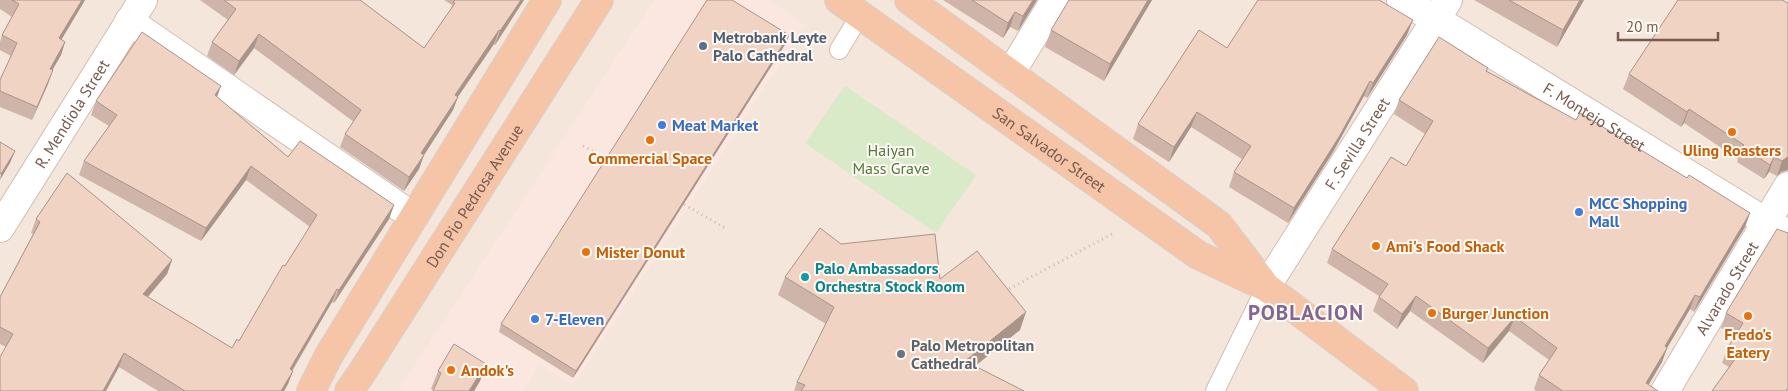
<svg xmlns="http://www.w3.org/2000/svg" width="1788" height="391" font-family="'PT Sans',sans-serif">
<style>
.residential{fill:#f4e6da}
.commercial{fill:#fce6e0}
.green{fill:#d9eac9}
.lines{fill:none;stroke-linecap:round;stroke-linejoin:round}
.service-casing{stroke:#d1beb3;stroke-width:20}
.minor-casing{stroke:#d1beb3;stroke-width:30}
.trunk-casing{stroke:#d9d1cd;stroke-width:30}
.path{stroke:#d7b6a6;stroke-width:3;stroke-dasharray:1 4;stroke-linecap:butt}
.service{stroke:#fff;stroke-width:18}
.minor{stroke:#fff;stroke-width:28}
.trunk{stroke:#f6c4a6;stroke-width:28}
.wall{fill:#cfb5a9}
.shaded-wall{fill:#a99489}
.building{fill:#f1d3c4;stroke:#a99489}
.service-dot{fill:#5c6f8a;stroke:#fef9f2;stroke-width:2}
.shop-dot{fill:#3f7fe0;stroke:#fef9f2;stroke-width:2}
.food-dot{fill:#e8710a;stroke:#fef9f2;stroke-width:2}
.culture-dot{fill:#0f9aa8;stroke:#fef9f2;stroke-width:2}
.worship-dot{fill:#6b7280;stroke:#fef9f2;stroke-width:2}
.labels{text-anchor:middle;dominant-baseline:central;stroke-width:4;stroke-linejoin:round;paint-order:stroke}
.service-label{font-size:16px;font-weight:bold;fill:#4e5e75;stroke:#fef9f2;text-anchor:start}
.street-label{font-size:16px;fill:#775a4e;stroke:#fef9f2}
.shop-label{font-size:16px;font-weight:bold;fill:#366cbe;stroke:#fef9f2;text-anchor:start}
.park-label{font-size:16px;fill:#567743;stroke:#fef9f2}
.food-label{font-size:16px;font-weight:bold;fill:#c56008;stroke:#fef9f2;text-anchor:start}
.culture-label{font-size:16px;font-weight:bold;fill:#0d838f;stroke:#fef9f2;text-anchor:start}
.worship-label{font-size:16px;font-weight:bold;fill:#5b616d;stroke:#fef9f2;text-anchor:start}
.district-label{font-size:21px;font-weight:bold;letter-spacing:1px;fill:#816692;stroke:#fef9f2}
</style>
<rect width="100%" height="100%" fill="#fcf5eb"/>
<path class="residential" d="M0 0H1788V391H0Z"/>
<path class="commercial" d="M654 0H769L805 25 573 386 540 364 523 391H398Z"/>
<path class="green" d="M845 86 976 175 936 233 805 143Z"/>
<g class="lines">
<g class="service-casing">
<path id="service" d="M839 50 860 15
M1215 391 1266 287"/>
</g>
<g class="minor-casing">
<g id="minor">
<path id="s1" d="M1401 0 1437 20 1766 222 1788 234"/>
<path d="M129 21 414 217"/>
<path d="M1010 74 1055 0"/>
<path id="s2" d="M0 228 143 0"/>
<path id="s3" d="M1266 287 1448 0"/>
<path id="s4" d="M1665 391 1788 186"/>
</g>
</g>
<g class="trunk-casing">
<g id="trunk">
<path id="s5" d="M839 0 1198 255 1266 287 1404 391"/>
<path d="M909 0 1219 225 1264 284"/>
<path d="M311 391 329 355 547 0"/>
<path id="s6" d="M349 391 361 374 599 0"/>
</g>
</g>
<path class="path" d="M583 146 610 161
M680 202 725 228
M1005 291 1114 233"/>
<use href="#service" class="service"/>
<use href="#minor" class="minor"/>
<use href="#trunk" class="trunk"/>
</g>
<path class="wall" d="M0 0H85L61 40 65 42 61 55 52 70 48 84 32 120 0 107V80L11 56 0 50V42L2 35 12 17 0 9Z
M200 0H360L424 48 450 11 452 5 444 0H524L495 45 494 44 458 97 453 110 424 155 419 169 404 191 340 147 345 134 354 122 254 48 234 75 207 56 212 42 228 20Z
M943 0H1037L1018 31 1010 27 1003 38Z
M1152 0 1104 81 1045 47 1051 30Z
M1474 0H1584L1557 47Z
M1788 3V170L1781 172 1777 176 1769 172 1764 179 1737 162 1738 159 1684 123 1681 127 1623 89 1629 74Z
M789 35 786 43 573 378 499 332 501 324Z
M1407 35 1367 98 1364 96 1333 152 1288 223 1229 187 1234 172 1242 159 1191 127 1169 162 1133 139 1138 124 1227 48Z
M1488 68 1487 71 1576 120 1687 178 1750 213 1745 227 1694 312 1690 309 1667 348 1662 362 1648 385 1658 391H1536L1534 389 1539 375 1549 360 1509 331 1483 363 1410 311 1397 329 1373 311 1379 296 1327 263 1332 249 1406 166 1425 134 1394 114 1399 100Z
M217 97 288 157 394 205 389 219 334 303 332 302 293 370 288 384 284 391H158L119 367 6 347 0 344V297L33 234 31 233 36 219 172 260 167 274 148 297 232 348 239 341 285 266 310 227 246 180 201 241 79 175 84 161 109 126 91 115 96 101Z
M1788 233V391H1712L1729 367 1722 363 1727 349 1735 336 1721 328 1726 313Z
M841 244 940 279 1020 330 975 366 1024 391H794L797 382 826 324 778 295 785 277Z
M486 364 480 381 474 391H433V390L431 389 438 371Z"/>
<path class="shaded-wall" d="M82 0H85L54 52 59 38Z
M521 0H524L495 45 500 31Z
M1033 0H1037L1018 31 1023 16Z
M1148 0H1152L1104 81 1110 64Z
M1580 0H1584L1557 47 1563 30Z
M1015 12 1010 27 1003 38 1008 23Z
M1413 20 1407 35 1367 98 1373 83Z
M499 30 494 44 450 108 455 95Z
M259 34 254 48 234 75 239 61Z
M789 35 786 43 573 378 576 371Z
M65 42 61 55 45 83 50 69Z
M53 70 48 84 32 120 37 107Z
M1370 81 1364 96 1333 152 1288 223 1294 208Z
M221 86 216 100 215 95Z
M458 97 453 110 424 155 419 169 404 191 409 177 421 153Z
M1689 109 1684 123 1681 127 1687 112Z
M1197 112 1191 127 1169 162 1174 147Z
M15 151 10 163 0 180 1 174Z
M1774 157 1769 172 1764 179 1770 165Z
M1788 157V170L1781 172 1777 176 1782 161 1786 158Z
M251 166 246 180 201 241 206 228Z
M394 205 389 219 334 303 339 290Z
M1750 213 1745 227 1694 312 1700 297Z
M172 260 167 274 138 308 143 294Z
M337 289 332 302 285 382 290 369Z
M1695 295 1690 309 1667 348 1662 362 1645 391 1646 383 1665 346Z
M1416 296 1410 311 1397 329 1402 314Z
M1026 312 1020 330 959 379 965 361Z
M1515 317 1509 331 1483 363 1488 348Z
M124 353 119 367 106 391H103Z
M486 364 480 381 474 391H469Z
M293 371 288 384 284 391H281Z"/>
<path class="building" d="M12 0H82L59 38 65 42 50 69 53 70 37 107 0 91V80L17 43 2 35 19 4Z
M224 0H360L424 48 455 3 453 2 455 0H521L500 31 499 30 455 95 458 97 421 153 424 155 409 177 345 134 361 110 259 34 239 61 212 42 236 9Z
M707 0H732L789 35 576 371 501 324Z
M972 0H1033L1023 16 1015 12 1008 23Z
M1069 0H1148L1110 64 1051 30Z
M1258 0H1379L1413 20 1373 83 1370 81 1339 137 1294 208 1234 172 1251 146 1197 112 1174 147 1138 124 1199 30 1227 48Z
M1509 0H1580L1563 30Z
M1678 0H1782L1788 3V157L1786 158 1782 161 1774 157 1770 165 1742 147 1744 145 1689 109 1687 112 1629 74Z
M142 32 221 86 215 95 288 157 300 141 394 205 339 290 337 289 290 369 293 371 281 391H185L124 353 103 391H0V357L13 334 0 327V297L40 222 36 219 67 173 172 260 143 294 232 348 237 339 239 341 283 265 285 266 317 215 251 166 206 228 84 161 117 115 96 101Z
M1439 37 1488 68 1486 71 1576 120 1580 113 1687 178 1689 175 1750 213 1700 297 1695 295 1665 346 1667 348 1646 383 1658 391H1563L1539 375 1557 348 1515 317 1488 348 1416 296 1402 314 1379 297 1388 284 1332 249 1391 157 1406 166 1433 121 1399 100Z
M0 142 15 151 1 174 0 173Z
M820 228 841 244 935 234 940 279 977 251 1026 312 965 361 1024 391H801L805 385 797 382 834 307 785 277Z
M1777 229 1788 233V388L1786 391H1712L1738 355 1727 349 1743 323 1726 313Z
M454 344 486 364 469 391H433L441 373 438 371Z"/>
<circle class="service-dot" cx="703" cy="46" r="5"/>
<g class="shop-dot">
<circle cx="662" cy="125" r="5"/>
<circle cx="1579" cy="212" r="5"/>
<circle cx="535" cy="319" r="5"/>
</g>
<g class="food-dot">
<circle cx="1732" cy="132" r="5"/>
<circle cx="650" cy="140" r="5"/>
<circle cx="1376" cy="246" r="5"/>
<circle cx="586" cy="252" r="5"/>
<circle cx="1432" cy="313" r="5"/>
<circle cx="1748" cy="316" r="5"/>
<circle cx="451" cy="370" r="5"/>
</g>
<circle class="culture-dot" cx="805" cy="277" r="5"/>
<circle class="worship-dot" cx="901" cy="354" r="5"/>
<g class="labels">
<g class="service-label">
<text x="713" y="37">Metrobank Leyte<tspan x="713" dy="18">Palo Cathedral</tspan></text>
</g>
<g class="street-label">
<text stroke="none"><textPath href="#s2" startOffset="135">R. Mendiola Street</textPath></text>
<text stroke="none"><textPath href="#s1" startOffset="226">F. Montejo Street</textPath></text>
<text stroke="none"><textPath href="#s3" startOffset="170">F. Sevilla Street</textPath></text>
<text stroke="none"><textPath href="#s5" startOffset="258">San Salvador Street</textPath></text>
<text stroke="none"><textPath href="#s6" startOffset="232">Don Pio Pedrosa Avenue</textPath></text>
<text stroke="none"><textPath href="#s4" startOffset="120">Alvarado Street</textPath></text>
</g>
<g class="shop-label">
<text x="672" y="125">Meat Market</text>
<text x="1589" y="203">MCC Shopping<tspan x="1589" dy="18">Mall</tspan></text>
<text x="545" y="319">7-Eleven</text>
</g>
<g class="park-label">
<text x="891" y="150">Haiyan<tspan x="891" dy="18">Mass Grave</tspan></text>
</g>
<g class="food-label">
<text x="1732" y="150" text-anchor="middle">Uling Roasters</text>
<text x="650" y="158" text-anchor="middle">Commercial Space</text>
<text x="1386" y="246">Ami's Food Shack</text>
<text x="596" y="252">Mister Donut</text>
<text x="1442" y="313">Burger Junction</text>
<text x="1748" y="334" text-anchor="middle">Fredo's<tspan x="1748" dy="18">Eatery</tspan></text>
<text x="461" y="370">Andok's</text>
</g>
<g class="culture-label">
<text x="815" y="268">Palo Ambassadors<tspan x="815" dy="18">Orchestra Stock Room</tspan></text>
</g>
<g class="worship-label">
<text x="911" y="345">Palo Metropolitan<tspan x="911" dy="18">Cathedral</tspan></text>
</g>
<g class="district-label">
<text x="1306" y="312">POBLACION</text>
</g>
</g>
<path d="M1618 32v8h100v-8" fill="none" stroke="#775a4e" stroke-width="2.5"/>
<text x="1626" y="32" font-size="15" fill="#775a4e" stroke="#fef9f2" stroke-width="4" paint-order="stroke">20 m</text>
</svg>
